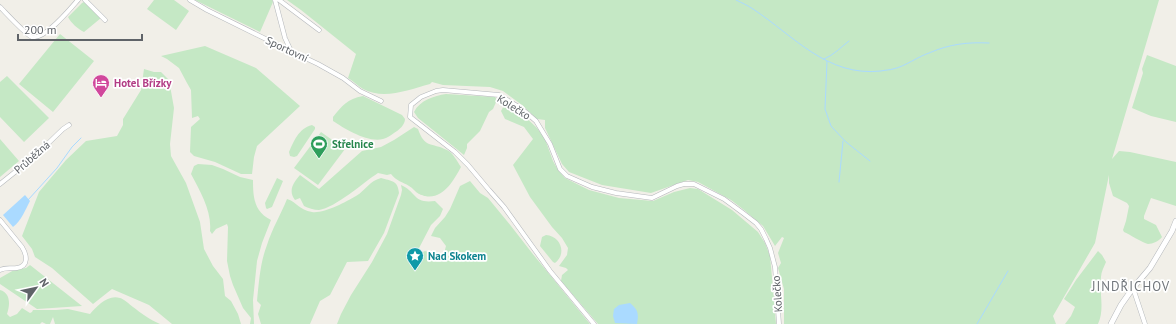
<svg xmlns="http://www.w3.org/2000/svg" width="1176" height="324" font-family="'PT Sans',sans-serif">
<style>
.green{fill:#c5e8c5}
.water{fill:#aadaff}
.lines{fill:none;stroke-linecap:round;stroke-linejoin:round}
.stream{stroke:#aadaff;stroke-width:1}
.minor-casing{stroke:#b5b8bc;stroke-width:5}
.tertiary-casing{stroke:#b5b8bc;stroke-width:6}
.minor{stroke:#fff;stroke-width:4}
.tertiary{stroke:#fff;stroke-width:5}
.labels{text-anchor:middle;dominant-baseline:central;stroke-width:3.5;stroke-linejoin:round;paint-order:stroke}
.street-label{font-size:11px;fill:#5f6368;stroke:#fff}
.hotel-label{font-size:11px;font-weight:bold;fill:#b23c85;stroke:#fff;text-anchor:start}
.leisure-label{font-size:11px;font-weight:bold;fill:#27864d;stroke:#fff;text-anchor:start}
.culture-label{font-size:11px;font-weight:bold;fill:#0d838f;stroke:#fff;text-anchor:start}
.quarter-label{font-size:13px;letter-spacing:1px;fill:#70757a;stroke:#fff}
</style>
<rect width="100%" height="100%" fill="#f1efe8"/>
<path class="green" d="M154 0H174L189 11 176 30 147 9Z
M195 0H272L273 2 260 32Z
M287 0H1159L1112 159 1119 151 1130 152 1176 162V206L1151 198 1144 216V219L1156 225 1162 237C1159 241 1153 244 1148 244 1143 243 1129 234 1124 232L1123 230 1126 221 1129 206 1127 203 1113 196 1109 183V175L1095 243 1053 316 1056 324H784V289L778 268 781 263 778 253 784 238 782 237 775 246 763 226 744 210 731 200 698 182 688 180 651 193 602 185 569 172 562 164 545 128V120L537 119 522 105 503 91 490 87 443 85 432 82 430 84C408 90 384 100 363 89 358 86 353 81 348 78L356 54 301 10Z
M84 2 101 18 84 32C78 29 71 23 68 17L82 3Z
M60 34 94 61 53 112 19 84Z
M205 46 256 68 300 106 257 146 254 157 252 174H241L215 162 194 156 190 152 191 127 200 119 198 116 192 118 191 90 187 83 179 68 167 59 161 56Z
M1147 55 1176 66V122L1151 116 1132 108 1143 73 1142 69Z
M144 69 154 72H161L169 80 174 108 170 144 171 156 186 183 200 222 204 249 213 266 223 279 225 296 231 301 238 314 241 324H172L149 305 112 289 93 304 52 268 35 257 32 249 22 236 39 192 66 160 86 141 117 136 123 125V119L141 90Z
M7 76 49 118 24 142 0 117V82Z
M446 94 495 97 497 100 493 109 489 112 480 131 467 144V148L464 155 418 118 414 112C420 100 434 96 446 94Z
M363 96 402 115 405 119C405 125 399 130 394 133 391 135 387 138 383 139 368 143 345 129 333 121V117C342 106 347 99 363 96Z
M506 102 517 109 537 128 545 139 553 161 558 170 565 178 589 190 619 198 653 201 674 192 690 188 698 189 732 210 758 232 765 243 770 256 773 288 776 324H598L561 281 562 275 568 270 566 268 559 266 567 255 568 248 562 238 552 227 530 197 513 165 533 139 524 127 505 119 501 111Z
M312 125 315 127V129L297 156 294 157 290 156 289 152C294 141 298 129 312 125Z
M414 127 418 129C425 149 431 142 447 150 453 153 457 161 461 167 454 180 443 200 425 196 424 196 419 194 419 194 415 192 413 188 409 186 403 182 396 181 391 174L387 175 378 173C364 182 335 208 319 210 314 210 308 208 304 206L300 198 295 200C288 191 293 183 300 175L319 189 362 151 381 147 394 140Z
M321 132 345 149 318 185 294 168Z
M0 139 19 161 0 177Z
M198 164 212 165 223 169 240 177 253 180C253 197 254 212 271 220L262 243 257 261 253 300 254 324H250L251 318 243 308 233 285 230 276 227 261 228 227 227 224 216 229 212 234 210 231C212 211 200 191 191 174L194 166Z
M277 178 283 181 272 207 267 209 266 208 265 203Z
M381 178C391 181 398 180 399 193L384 233 368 261 347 262 330 295 320 301 310 324H261L258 314 261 305 257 301C259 282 260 263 267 245 272 229 281 214 287 199 297 202 299 210 312 212 323 214 346 202 356 196 366 190 369 181 381 178Z
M470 181 480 193 488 198 511 226 532 253 590 324H337L341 314 351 295 372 262 387 234 401 195 402 190 401 185C417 192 413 204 435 201L443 209 440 216 431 225 417 252H423L425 251 443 257 446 246 440 238 431 236 435 228 445 217 450 209 460 186Z
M546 235C561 236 567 254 555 263L553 262 540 246 542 237Z
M1098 251 1102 255 1106 262C1104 267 1101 272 1101 277 1099 293 1105 309 1098 324H1065L1071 316 1075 307 1064 299 1076 280Z
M30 265 82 306 37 309 0 284V278L14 270 26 268Z
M0 290C11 293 10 305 7 314L10 317 17 314 22 308 30 313 32 312 33 310H56L68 309 90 314C97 306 108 294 120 298 124 299 129 304 133 307 141 313 150 320 160 324H55L53 317 50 324H46L42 322 40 324H0Z"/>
<path class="water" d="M25 195 30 201C25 210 22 220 13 227L3 215Z
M630 303C638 310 639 313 637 324L615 323 613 316 614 309 619 305Z"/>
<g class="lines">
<path class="stream" d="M736 0C742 3 747 5 753 9 794 36 827 77 881 71 885 70 890 70 893 69 906 66 917 57 929 53 950 44 967 42 989 43
M824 59C834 55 841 47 849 41
M827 61 825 109 831 126 846 142 870 161
M839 182 843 141
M28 200 57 168 72 147 81 138
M977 324 1008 271"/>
<g class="minor-casing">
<path id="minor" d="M85 0 105 20
M190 0 207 10 278 45 318 64 343 78 360 91 381 101
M275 0 285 38 291 51
M279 0 319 30
M0 7C6 13 26 35 32 37 45 40 70 9 78 0
M0 184 35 156 63 129 69 125
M0 220 22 247C27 255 29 266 17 268 11 269 6 267 0 270
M1133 288 1145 324
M594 324 550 271 504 207 489 190 468 165 455 152 410 117 411 105 421 97 436 91 443 90 499 95 522 109 536 121 550 144 560 169 567 176 592 187 616 193 652 198 677 186 684 184H694L724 199 743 213 756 223 761 229 766 239 770 248 775 267 779 324"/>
</g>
<g class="tertiary-casing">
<path id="tertiary" d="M1111 324 1121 305 1133 288 1150 268 1172 231 1176 221"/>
</g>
<use href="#minor" class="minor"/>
<use href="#tertiary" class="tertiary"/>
</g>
<defs>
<g id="hotel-pin" transform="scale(0.9)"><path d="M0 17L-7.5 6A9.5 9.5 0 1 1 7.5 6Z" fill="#d1479c" stroke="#fff"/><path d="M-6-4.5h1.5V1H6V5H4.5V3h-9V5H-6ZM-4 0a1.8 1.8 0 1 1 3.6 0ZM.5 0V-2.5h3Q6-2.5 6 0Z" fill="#fff"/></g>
<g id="stadium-pin" transform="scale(0.9)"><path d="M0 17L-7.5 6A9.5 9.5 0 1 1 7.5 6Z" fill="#2e9e5b" stroke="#fff"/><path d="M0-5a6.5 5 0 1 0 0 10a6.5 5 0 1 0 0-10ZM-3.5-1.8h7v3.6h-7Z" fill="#fff"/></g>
<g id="sight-pin" transform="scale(0.9)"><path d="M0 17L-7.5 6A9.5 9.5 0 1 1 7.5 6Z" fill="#0f9aa8" stroke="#fff"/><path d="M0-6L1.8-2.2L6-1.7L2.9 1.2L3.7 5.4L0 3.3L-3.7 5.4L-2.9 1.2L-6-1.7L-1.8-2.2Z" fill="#fff"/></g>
</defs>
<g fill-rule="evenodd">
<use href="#hotel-pin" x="101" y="83"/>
<use href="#stadium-pin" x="319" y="144"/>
<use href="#sight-pin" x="415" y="256"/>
</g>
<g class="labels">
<g class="street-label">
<text transform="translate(287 49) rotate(25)">Sportovní</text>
<text transform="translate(514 107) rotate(32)">Kolečko</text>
<text transform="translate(32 157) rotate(-41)">Průběžná</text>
<text transform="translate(777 294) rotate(-94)">Kolečko</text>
</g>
<g class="hotel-label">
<text x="114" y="83">Hotel Břízky</text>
</g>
<g class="leisure-label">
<text x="332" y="144">Střelnice</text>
</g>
<g class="culture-label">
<text x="428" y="256">Nad Skokem</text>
</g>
<g class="quarter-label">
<text x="1131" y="286">JINDŘICHOV</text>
</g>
</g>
<g transform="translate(36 288) rotate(57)" stroke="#ffffff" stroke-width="3" paint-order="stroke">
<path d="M0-3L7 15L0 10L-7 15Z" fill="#5f6368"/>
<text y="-6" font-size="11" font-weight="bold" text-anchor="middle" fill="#5f6368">N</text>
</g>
<path d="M18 34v6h124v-6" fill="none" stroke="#5f6368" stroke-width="2"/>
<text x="24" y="34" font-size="12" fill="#5f6368" stroke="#ffffff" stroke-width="3" paint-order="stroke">200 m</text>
</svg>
